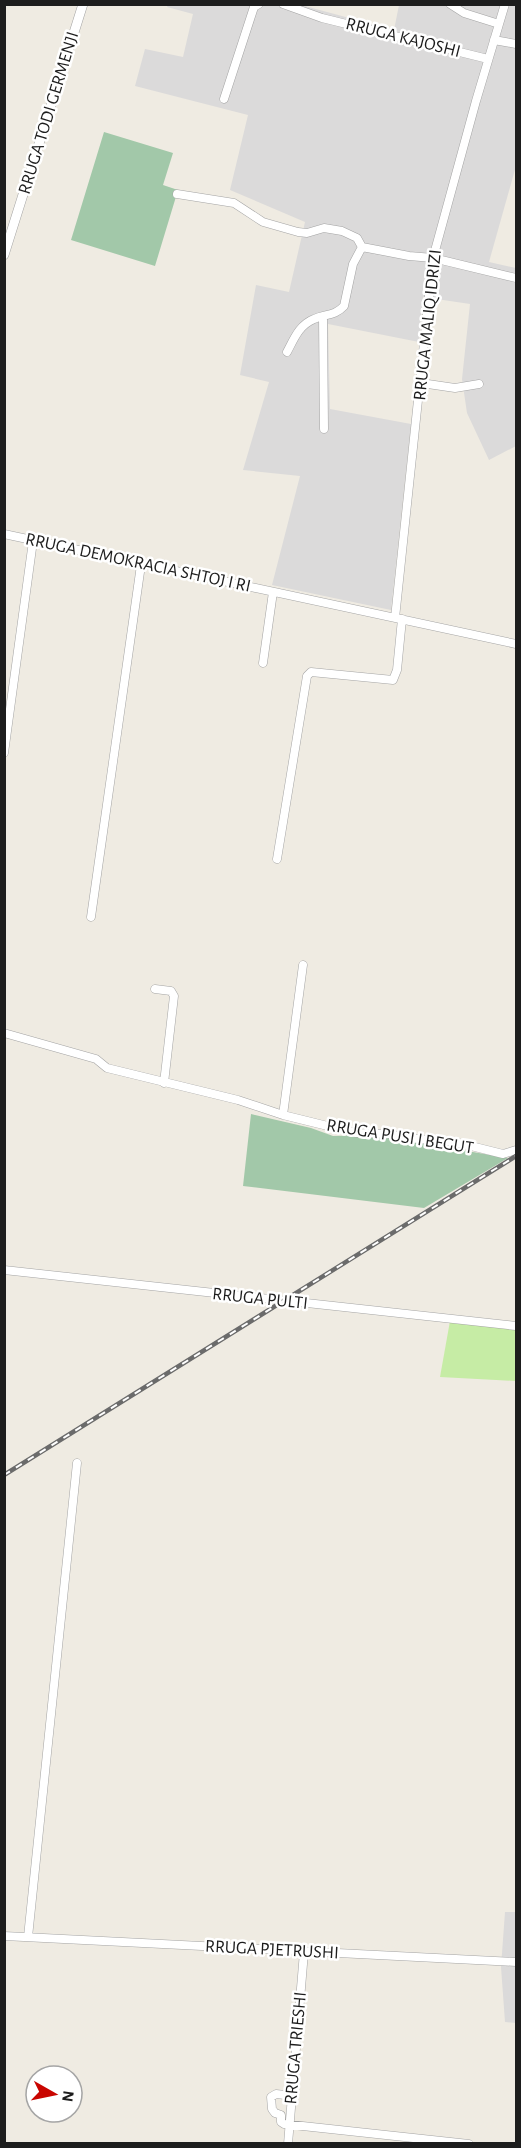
<svg xmlns="http://www.w3.org/2000/svg" width="521" height="2148" font-family="'Alegreya Sans',sans-serif">
<style>
.residential{fill:#dbdada}
.grass{fill:#c6eca5}
.cemetery{fill:#a2c8a9}
.lines{fill:none;stroke-linecap:round;stroke-linejoin:round}
.minor-casing{stroke:#a4a4a4;stroke-width:9}
.tertiary-casing{stroke:#a4a4a4;stroke-width:10}
.minor{stroke:#fff;stroke-width:8}
.tertiary{stroke:#fff;stroke-width:9}
.rail-casing{stroke:#6b6b6b;stroke-width:4.5}
.rail{stroke:#fff;stroke-width:2;stroke-dasharray:7;stroke-linecap:butt}
.labels{text-anchor:middle;dominant-baseline:central;stroke-width:5;stroke-linejoin:round;paint-order:stroke}
.street-label{font-size:18px;fill:#1d1d1d;stroke:#fff}
</style>
<rect width="100%" height="100%" fill="#efebe2"/>
<path class="residential" d="M168 5H301L394 30 399 5H516V166L489 262 516 268V446L489 460 467 413 462 379 470 304 423 297 419 342 328 324 330 409 411 424 391 610 272 585 300 476 243 470 269 382 240 375 256 285 289 292 305 222 230 190 248 115 135 86 145 49 183 57 193 14 167 7Z
M505 1912H516V2023L505 2022 501 1967Z"/>
<path class="grass" d="M450 1321 516 1328V1381L440 1377Z"/>
<path class="cemetery" d="M104 132 173 153 163 185 178 190 155 266 71 240Z
M251 1114 311 1128 333 1136 376 1135 450 1145 467 1151 508 1158 424 1208 243 1186Z"/>
<g class="lines">
<g class="minor-casing">
<path id="minor" d="M283 4 322 18 488 59
M450 4 464 13 499 24
M494 40 516 44
M224 99 254 7 259 4
M177 194 234 203 263 222 298 232 307 233 324 228 342 231 357 238 362 247 409 256 433 258 516 278
M323 316 324 429
M287 352C294 339 299 325 314 319 325 314 335 316 344 306L353 264 362 247
M421 383 455 388 479 384
M4 534 516 644
M395 618 433 258 476 101 505 4
M263 663 273 592
M4 753 33 541
M277 859 307 676 311 672 393 680 397 670 402 619
M91 917 141 565
M155 989 171 991 174 996 164 1083
M4 1033 96 1059 107 1068 238 1100 283 1115 356 1133 389 1134 407 1138 455 1142 503 1154 516 1150
M283 1115 303 965
M4 1270 516 1326
M4 1936 516 1962
M28 1937 77 1463
M285 2095 276 2094 271 2097 272 2109 275 2113 281 2115V2122L284 2124 469 2144
M288 2144 304 1952"/>
</g>
<g class="tertiary-casing">
<path id="tertiary" d="M4 255 83 4"/>
</g>
<use href="#minor" class="minor"/>
<use href="#tertiary" class="tertiary"/>
<g class="rail-casing">
<path id="rail" d="M4 1475 516 1156"/>
</g>
<use href="#rail" class="rail"/>
</g>
<g class="labels">
<g class="street-label">
<text transform="translate(403 38) rotate(14)">RRUGA KAJOSHI</text>
<text transform="translate(49 113) rotate(-73)">RRUGA TODI GERMENJI</text>
<text transform="translate(428 325) rotate(-84)">RRUGA MALIQ IDRIZI</text>
<text transform="translate(138 563) rotate(12)">RRUGA DEMOKRACIA SHTOJ I RI</text>
<text transform="translate(400 1137) rotate(9)">RRUGA PUSI I BEGUT</text>
<text transform="translate(260 1299) rotate(6)">RRUGA PULTI</text>
<text transform="translate(272 1950) rotate(3)">RRUGA PJETRUSHI</text>
<text transform="translate(296 2048) rotate(-85)">RRUGA TRIESHI</text>
</g>
</g>
<rect width="521" height="2148" fill="none" stroke="#1d1d1d" stroke-width="12"/>
<g transform="translate(54 2094) rotate(99)"><circle r="28" fill="#ffffff" stroke="#a5a5a5" stroke-width="1.5"/>
<path d="M0-4.5L10 22L0 15L-10 22Z" fill="#c90500"/>
<text y="-9" font-size="16" font-weight="bold" text-anchor="middle" fill="#1d1d1d">N</text>
</g>
</svg>
